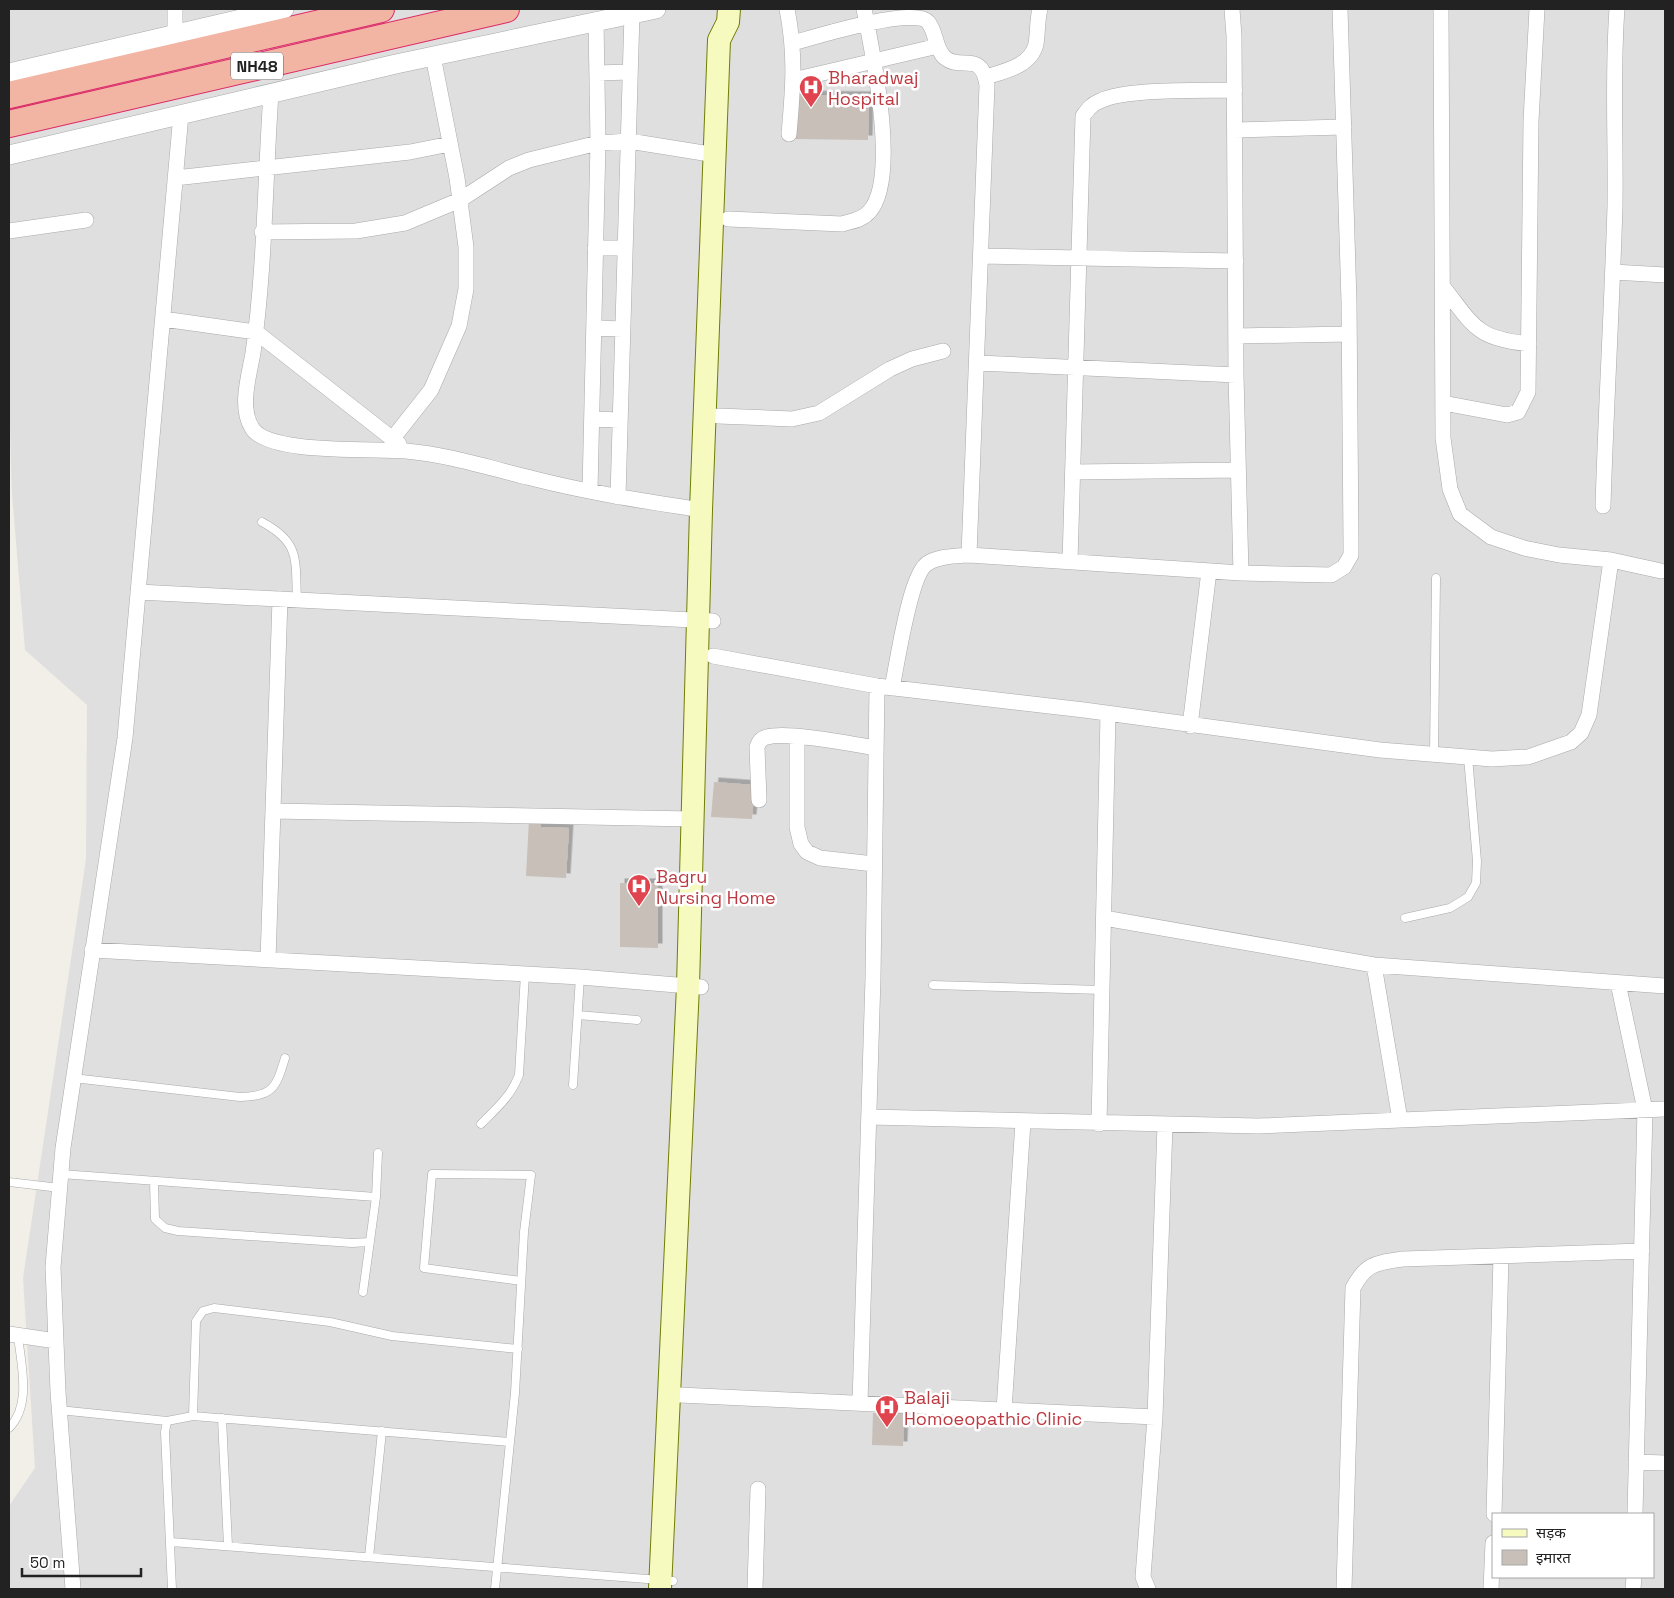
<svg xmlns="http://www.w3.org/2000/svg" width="1674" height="1598" font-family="'Space Grotesk','Noto Sans Devanagari',sans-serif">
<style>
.residential{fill:#e0dfdf;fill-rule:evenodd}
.building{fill:#c7bfb8;filter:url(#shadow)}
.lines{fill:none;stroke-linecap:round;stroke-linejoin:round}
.service-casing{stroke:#a9a9a9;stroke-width:9}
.minor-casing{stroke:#a9a9a9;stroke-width:16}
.tertiary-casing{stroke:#a9a9a9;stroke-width:20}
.secondary-casing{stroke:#707d05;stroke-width:24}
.trunk-casing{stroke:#dc2a67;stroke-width:28}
.service{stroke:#fff;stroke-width:8}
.minor{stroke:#fff;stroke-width:15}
.tertiary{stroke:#fff;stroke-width:19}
.secondary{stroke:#f7fabf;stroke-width:22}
.trunk{stroke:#f2b4a3;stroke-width:26}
.labels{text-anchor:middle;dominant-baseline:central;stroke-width:5;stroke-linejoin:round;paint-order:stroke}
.shield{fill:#fff;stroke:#646464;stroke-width:1}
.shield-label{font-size:16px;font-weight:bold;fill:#222}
.health-label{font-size:18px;fill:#be3a42;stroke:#fff;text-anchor:start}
</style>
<defs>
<filter id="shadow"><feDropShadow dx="4.5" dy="-4.5" stdDeviation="0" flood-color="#0004"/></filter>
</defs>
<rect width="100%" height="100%" fill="#f2efe9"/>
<path class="residential" d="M9 9H1665V1589H9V1506L35 1468 23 1278 86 859 87 705 25 650 12 494 9 397ZM1493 1514H1653V1577H1493Z"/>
<path class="building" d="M795 95 869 96 868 140 794 139Z
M714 782 755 785 752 819 711 817Z
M529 819 541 820V827L569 828 566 878 526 876Z
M620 883H658V948L620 947Z
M873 1413 904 1414 903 1446 872 1445Z"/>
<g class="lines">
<g class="service-casing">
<path id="service" d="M262 522C301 543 295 560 297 600
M1434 754 1436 578
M1405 918 1450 908 1468 897 1476 883 1477 861 1468 757
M933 985 1102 990
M578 1015 637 1020
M73 1078 240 1097C273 1096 276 1088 285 1058
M573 1085 580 977
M481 1124C497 1108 511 1096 519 1075L525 974
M61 1174 376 1197
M9 1182 60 1188
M154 1182 155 1219 165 1228 178 1231 352 1243 370 1242
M363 1292 376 1197 378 1153
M59 1410 167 1421
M193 1416 510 1442
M222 1418 228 1546
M9 1428C32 1405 21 1364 18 1336
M171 1542 673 1581
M369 1557 382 1431
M172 1589 165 1432 167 1421 193 1416 196 1321 203 1311 214 1308 330 1322 392 1336 518 1349
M495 1589 515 1393 524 1232 531 1175 432 1174 424 1268 521 1281"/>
</g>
<g class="minor-casing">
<path id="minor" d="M787 9C796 55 793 89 789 134
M1232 9 1234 36 1236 375 1241 573
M1441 9 1443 438 1450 489 1460 514 1491 537 1524 548 1559 555 1611 560 1661 571
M175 34V9
M793 43C814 37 915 6 928 22 936 31 935 48 944 57 961 72 981 49 987 85L969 555 1241 573 1331 575 1344 567 1351 555V544L1349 302 1340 9
M597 73 630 72
M986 77C1005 71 1031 66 1036 44 1038 32 1037 20 1040 9
M793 80 938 46
M271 93C265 179 265 268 253 353 249 376 239 407 252 428 268 455 375 448 406 451 451 455 492 469 535 479 590 493 645 501 701 510
M1235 130 1344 127
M175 178 410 152 450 144
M728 219 842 224C852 221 862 220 869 212 900 179 872 50 864 9
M9 231 86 220
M262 232 356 231 405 223 460 200 509 168 529 160 598 143 629 141 716 155
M595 248H625
M982 256 1236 261
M1613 272 1665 275
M1443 287C1475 327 1475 338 1529 344
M163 319 256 332 399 444
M594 328 623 329
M1236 336 1349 334
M978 363 1236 375
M1443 403 1507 415 1518 412 1528 392 1531 121 1537 9
M718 416 792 419 819 413 890 369 912 359 943 351
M592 419 620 420
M393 438 431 390 459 326 466 289V247L457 178 433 56
M1073 472 1238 470
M590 490 598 143 596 20
M618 497 632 13
M1603 506C1606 406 1612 306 1615 206 1616 140 1612 75 1617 9
M1070 562 1083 116C1088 109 1092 104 1100 101 1127 88 1202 91 1235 90
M138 592 713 621
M713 656 877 686 1084 710 1380 750 1492 759 1528 757 1571 742 1581 733 1589 715 1611 560
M892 688C897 665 910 572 928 563 940 556 956 556 969 555
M1190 726 1209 571
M797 737V827L801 844 807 852 820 858 874 864
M759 800 757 747C759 742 761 738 767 737 787 731 852 744 876 748
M273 811 692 819
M1104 918 1374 965 1665 986
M92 950 580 977 701 987
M268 960 280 599
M1374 965 1400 1120
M1618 983 1645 1110 1635 1514
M869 1117 1258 1126 1665 1109
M1099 1124 1108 714
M9 1334 56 1341
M680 1395 1155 1417 1165 1125
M860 1403 873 978 877 686
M1004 1410 1023 1122
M1636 1462 1665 1463
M1494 1514 1501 1257
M73 1589 58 1392 53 1267 63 1148 125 738 181 114
M755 1589 758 1489
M1148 1589 1143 1577 1155 1417
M1344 1589 1353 1288C1366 1263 1376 1263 1403 1259L1642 1251
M1491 1589 1493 1543
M1633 1589 1634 1577"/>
</g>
<g class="tertiary-casing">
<path id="tertiary" d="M9 73 284 9
M9 155 396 64 656 9"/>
</g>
<g class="secondary-casing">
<path id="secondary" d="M660 1589 688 986 701 510 719 40 728 22 729 9"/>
</g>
<g class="trunk-casing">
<path id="trunk" d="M9 95 381 9
M9 124 506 9"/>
</g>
<use href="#service" class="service"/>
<use href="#minor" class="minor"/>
<use href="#tertiary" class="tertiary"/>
<use href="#secondary" class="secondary"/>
<use href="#trunk" class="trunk"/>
</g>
<defs>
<g id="hospital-pin" transform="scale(1.25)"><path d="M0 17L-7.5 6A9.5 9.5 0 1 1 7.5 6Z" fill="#e0444e" stroke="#fff"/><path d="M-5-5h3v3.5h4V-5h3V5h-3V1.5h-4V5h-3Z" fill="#fff"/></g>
</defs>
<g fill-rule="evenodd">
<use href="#hospital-pin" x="811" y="87"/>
<use href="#hospital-pin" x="639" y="886"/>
<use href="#hospital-pin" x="887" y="1407"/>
</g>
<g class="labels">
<rect class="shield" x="231" y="52.5" width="52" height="27" rx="4"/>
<g class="shield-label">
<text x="257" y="66">NH48</text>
</g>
<g class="health-label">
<text x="828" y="77">Bharadwaj<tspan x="828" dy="21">Hospital</tspan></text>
<text x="656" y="876">Bagru<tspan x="656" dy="21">Nursing Home</tspan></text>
<text x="904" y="1397">Balaji<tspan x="904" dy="21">Homoeopathic Clinic</tspan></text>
</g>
</g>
<rect width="1674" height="1598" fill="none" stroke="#222222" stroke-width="20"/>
<rect x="1492" y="1513" width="162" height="65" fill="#ffffff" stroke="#a7a7a7"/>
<rect x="1502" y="1529" width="25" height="8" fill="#f7fabf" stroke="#a7a7a7"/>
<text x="1536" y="1538" font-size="15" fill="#222222">सड़क</text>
<rect x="1502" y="1550" width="25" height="15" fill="#c7bfb8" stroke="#a7a7a7"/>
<text x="1536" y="1563" font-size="15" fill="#222222">इमारत</text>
<path d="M22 1568v8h119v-8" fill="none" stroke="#222222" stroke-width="2.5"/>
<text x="30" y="1568" font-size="15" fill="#222222" stroke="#ffffff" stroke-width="4" paint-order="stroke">50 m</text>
</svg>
